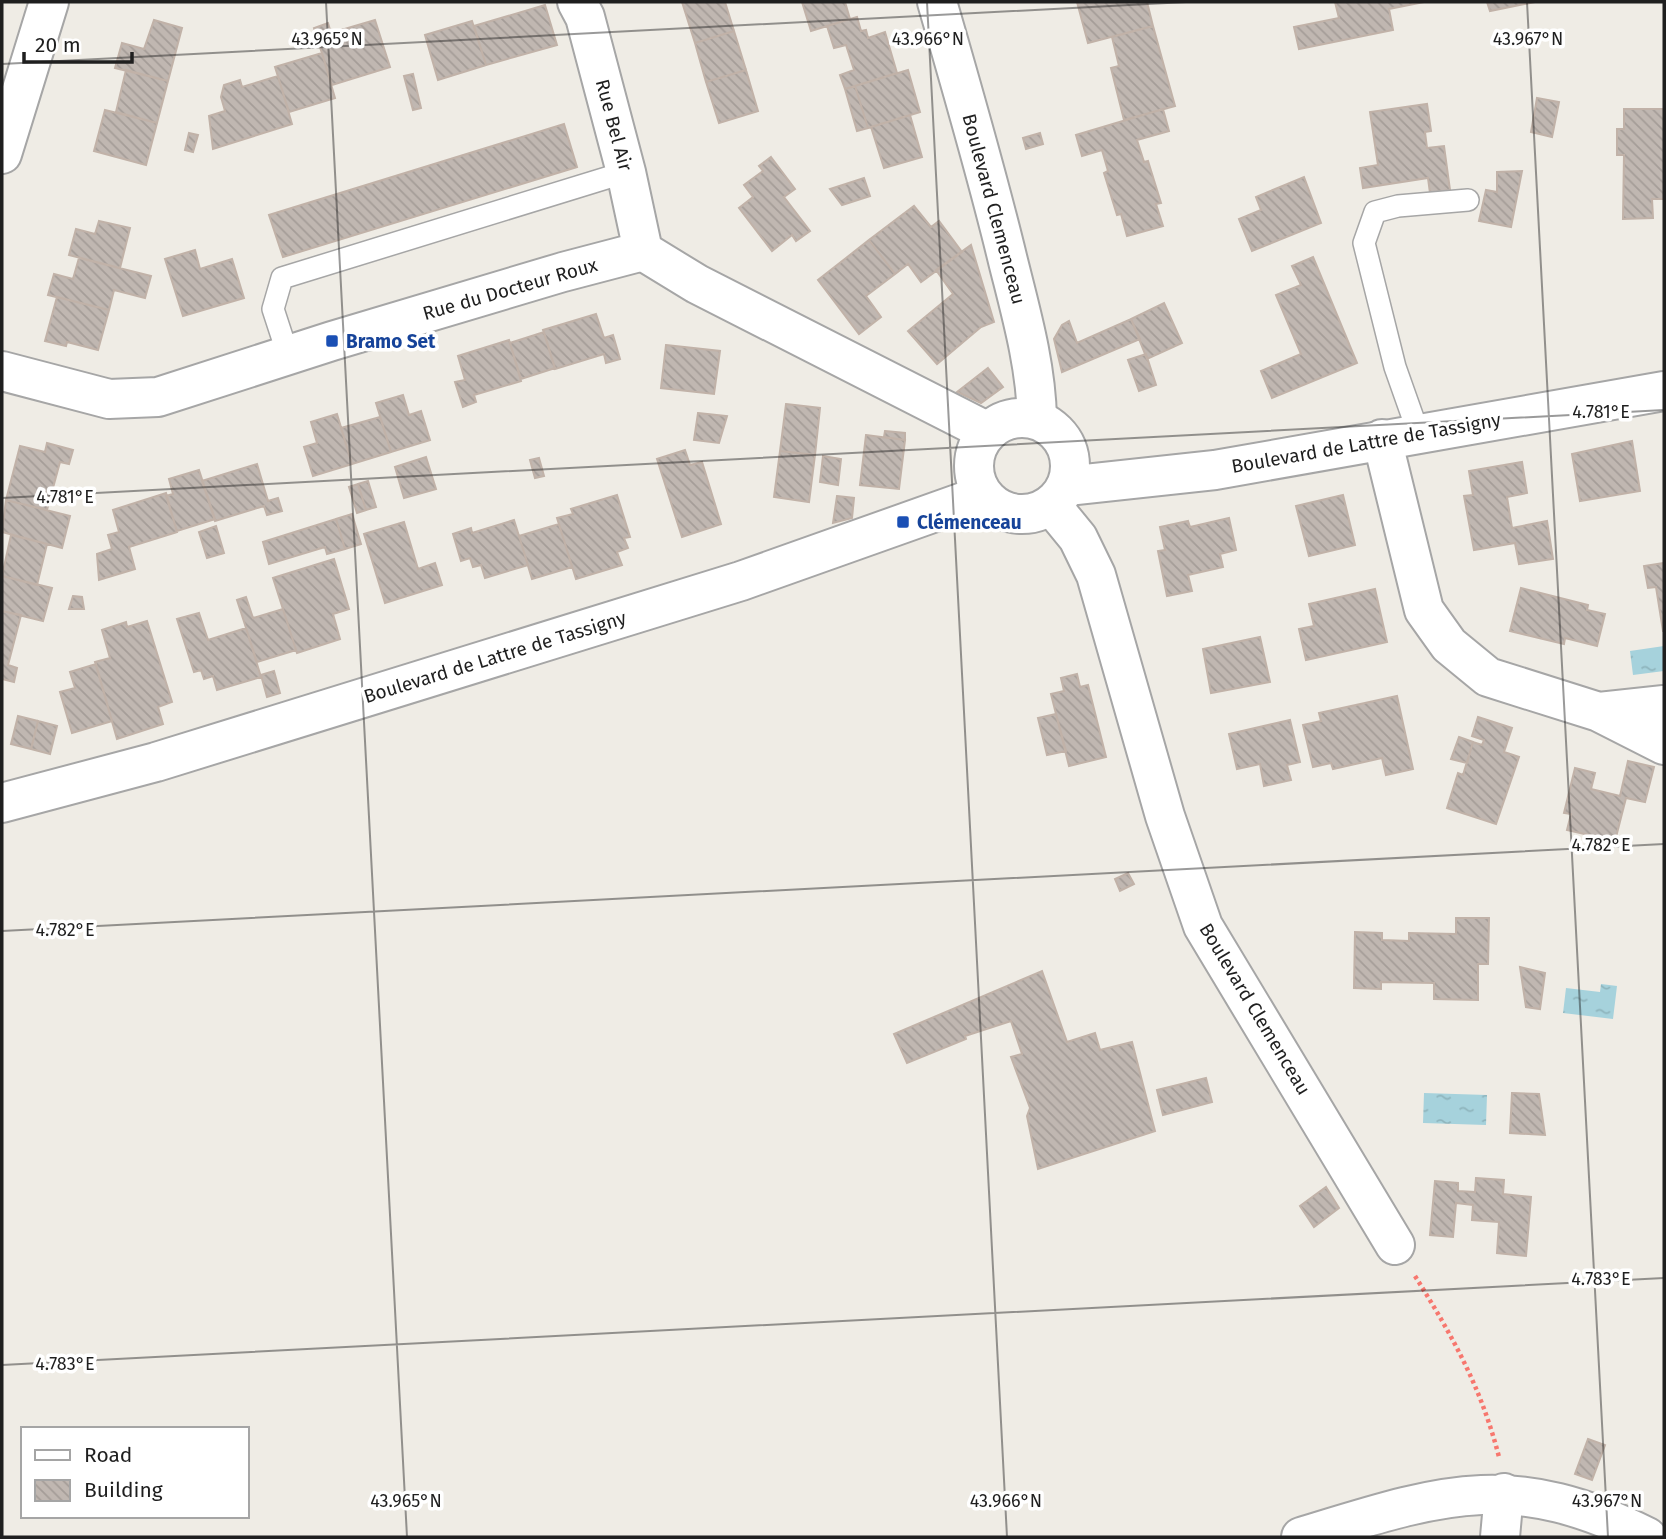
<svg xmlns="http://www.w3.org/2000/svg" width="1666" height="1539" font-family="'Fira Sans',sans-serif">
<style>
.water{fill:url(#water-ripples)}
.building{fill:url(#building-back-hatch);stroke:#c1b2a8;stroke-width:2}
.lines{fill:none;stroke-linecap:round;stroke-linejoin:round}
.service-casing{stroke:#a6a6a6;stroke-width:24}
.minor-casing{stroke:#a6a6a6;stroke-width:42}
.tertiary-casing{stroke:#a6a6a6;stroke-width:42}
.path{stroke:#f7776e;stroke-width:4.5;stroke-dasharray:3.5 3.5;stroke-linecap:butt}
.service{stroke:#fff;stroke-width:21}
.minor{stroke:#fff;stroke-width:38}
.tertiary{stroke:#fff;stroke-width:38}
.ticks{fill:none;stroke:#1f1f1f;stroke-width:2;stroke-opacity:0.45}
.transit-dot{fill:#1a4fb4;stroke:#fff;stroke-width:2.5}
.labels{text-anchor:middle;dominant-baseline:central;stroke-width:7;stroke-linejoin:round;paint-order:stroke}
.street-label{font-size:19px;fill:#1f1f1f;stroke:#fff}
.transit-label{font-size:19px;font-weight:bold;fill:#164399;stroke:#fff;text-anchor:start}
.ticks-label{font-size:18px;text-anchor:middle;fill:#1f1f1f;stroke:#fff;stroke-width:7;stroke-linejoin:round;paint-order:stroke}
</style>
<defs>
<pattern id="water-ripples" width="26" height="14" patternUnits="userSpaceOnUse" patternTransform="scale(1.75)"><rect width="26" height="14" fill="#a6d2dc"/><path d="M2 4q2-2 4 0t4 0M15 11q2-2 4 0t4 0" fill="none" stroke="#8eb4bc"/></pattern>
<pattern id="building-back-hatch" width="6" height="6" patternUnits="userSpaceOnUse" patternTransform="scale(1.75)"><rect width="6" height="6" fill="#c0b7b1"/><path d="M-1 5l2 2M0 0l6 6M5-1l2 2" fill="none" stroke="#a59d98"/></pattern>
</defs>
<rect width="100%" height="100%" fill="#efece5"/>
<path class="water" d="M1664 646V671L1633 675 1630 651Z
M1601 984 1617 986 1613 1019 1563 1013 1566 988 1600 992Z
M1424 1093 1487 1095 1486 1125 1423 1123Z"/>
<path class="building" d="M682 2H725L734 31 695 43Z
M802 2H845L850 19 811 31Z
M1077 2H1147L1153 26 1088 43Z
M1335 2H1424L1389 9 1393 30 1299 49 1294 27 1339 18Z
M1487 2H1535L1490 11Z
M545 5 557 45 486 65 474 26Z
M857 17 861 31 866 30 868 38 885 32 897 73 845 89 840 75 854 70 846 45 834 48 827 26Z
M154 20 182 28 168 81 115 68 122 43 144 49Z
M375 20 390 67 332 85 314 28 328 23 331 33Z
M472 21 486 65 438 80 425 35Z
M1153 26 1175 106 1124 120 1111 68 1119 66 1112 37Z
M734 31 746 70 706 82 695 43Z
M322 53 335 98 289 112 275 67Z
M126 70 168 81 157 123 116 112Z
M746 70 758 111 719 123 706 82Z
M908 70 920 112 868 128 855 86Z
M413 74 421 108 413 110 404 76Z
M278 76 292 124 213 149 209 116 225 111 221 97 224 85 240 80 242 87Z
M855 86 868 128 857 131 845 89Z
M1537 98 1559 102 1552 137 1531 132Z
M1427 104 1431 131 1425 132 1427 148 1444 146 1450 190 1430 193 1428 178 1363 188 1360 168 1378 165 1370 112Z
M1163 109 1169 131 1137 140 1144 162 1148 161 1161 203 1156 204 1163 226 1127 236 1121 214 1117 215 1104 173 1108 171 1102 150 1082 156 1076 135Z
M1624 109H1664V199H1652L1653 218 1623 219 1624 155H1617V129H1624Z
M105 110 157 123 146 165 94 151Z
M910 115 922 157 884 168 871 127Z
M564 124 577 167 283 257 269 215Z
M189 133 198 135 193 152 185 150Z
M1040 133 1043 144 1026 149 1023 138Z
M771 157 795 189 784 197 810 231 796 241 792 235 772 251 739 208 753 197 744 185 763 171 759 166Z
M1522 171 1511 227 1479 221 1486 190 1497 192V172Z
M1304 177 1321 223 1252 251 1239 219 1261 210 1256 197Z
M864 178 870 196 842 205 830 189Z
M914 206 931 227 939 221 962 252 921 282 908 264 895 274 869 240Z
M99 221 130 228 120 268 69 255 76 229 95 234Z
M869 240 895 274 866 296 881 317 859 334 818 280Z
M971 245 994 322 981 327 937 364 908 331 953 294 936 270Z
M195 250 200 269 232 259 244 298 183 316 165 259Z
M1313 257 1357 363 1272 398 1261 371 1301 354 1276 295 1301 285 1292 266Z
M79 258 151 276 145 298 114 290 109 310 48 295 54 274 73 279Z
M57 297 109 310 98 350 67 342 66 346 45 341Z
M1164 303 1182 343 1147 359 1131 319Z
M596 314 604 338 613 335 620 359 606 363 604 354 555 369 543 330Z
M1131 319 1140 339 1062 372 1054 339 1062 325 1069 321 1077 343Z
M544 332 555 368 521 379 510 343Z
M509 340 521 381 474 395 476 402 463 407 455 382 465 380 458 356Z
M666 345 720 351 714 394 661 388Z
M1146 354 1156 385 1139 391 1128 360Z
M988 368 1003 387 981 403 957 392Z
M403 395 409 415 421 411 430 440 391 452 376 403Z
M786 404 820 408 815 455 780 451Z
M698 413 727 416 719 443 694 440Z
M337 414 352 464 313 476 304 447 317 443 311 422Z
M380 417 391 452 352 464 341 428Z
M885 431 905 433V440L884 437Z
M866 435 905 440 899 489 860 485Z
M1632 441 1640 491 1580 501 1572 454Z
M47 443 73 450 69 464 60 462 47 510 6 500 20 446 45 452Z
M685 450 690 465 702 462 721 524 682 537 657 459Z
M780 451 815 455 809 502 774 497Z
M823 456 841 459 838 485 820 482Z
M426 457 436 489 404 498 395 467Z
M539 458 544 476 535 478 530 460Z
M1522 462 1527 493 1507 497 1512 528 1547 521 1553 559 1519 564 1515 543 1474 550 1464 496 1473 495 1469 471Z
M257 464 268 501 278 498 282 511 267 515 264 506 215 521 202 481Z
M199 470 215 519 177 531 166 496 173 494 169 479Z
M368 481 376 507 366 510 358 484Z
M358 484 366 510 357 513 349 487Z
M166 493 177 532 129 547 135 569 99 580 97 554 112 549 108 535 119 532 113 510Z
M617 495 630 537 624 538 628 548 617 552 622 565 576 579 557 518 573 514 571 509Z
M1343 495 1355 545 1309 556 1296 506Z
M837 496 854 498 852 518 833 523Z
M6 500 70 516 62 548 2 532Z
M352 514 361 544 345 549 336 519Z
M1229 518 1236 550 1220 554 1223 567 1188 575 1192 591 1167 596 1158 551 1165 550 1160 527 1188 521 1190 527Z
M336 519 345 549 327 554 325 547 269 564 263 542Z
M514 520 528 565 485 578 481 565 473 567 470 558 461 561 453 534 471 528 472 533Z
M404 522 418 569 435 563 442 585 385 603 364 534Z
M559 524 572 567 532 579 519 536Z
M216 526 224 553 207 558 199 532Z
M11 535 47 544 37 585 2 576Z
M334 559 349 609 333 614 340 639 297 653 273 578Z
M1664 563V631H1663L1656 587 1648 588 1644 566Z
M2 576 52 588 43 621 2 611Z
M1521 588 1588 605 1587 610 1605 614 1597 646 1565 638 1564 644 1510 631Z
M1375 589 1387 642 1306 660 1299 629 1314 626 1309 604Z
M73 596 82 597 84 609H69Z
M246 597 253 618 283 609 296 650 257 662 237 600Z
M2 611 21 615 8 665 17 668 14 682 2 679Z
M199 613 208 640 246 628 261 677 217 690 213 676 204 679 201 670 194 672 177 619Z
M147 621 172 702 158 707 163 724 117 739 95 662 110 658 102 630 126 622 127 627Z
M1260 637 1270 682 1211 693 1203 649Z
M96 664 112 721 72 733 60 692 75 688 70 672Z
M274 671 280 693 267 697 261 675Z
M1077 674 1080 687 1088 685 1106 757 1069 766 1051 694 1064 691 1061 678Z
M1397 696 1413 769 1386 775 1382 758 1333 769 1331 763 1313 767 1303 725 1321 721 1319 713Z
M1056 714 1066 751 1047 755 1038 718Z
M18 716 38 721 31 749 11 744Z
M1478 717 1512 728 1504 752 1519 757 1496 824 1447 808 1458 773 1463 775 1473 742 1482 745 1484 740 1472 736Z
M1290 720 1300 762 1287 765 1291 780 1264 786 1260 764 1237 769 1229 734Z
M38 721 57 726 50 754 31 749Z
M1459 737 1473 742 1467 763 1451 759Z
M1628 761 1654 767 1645 802 1626 798 1615 841 1567 830 1571 814 1564 813 1575 768 1595 773 1591 789 1620 796Z
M1128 873 1134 884 1120 891 1115 879Z
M1456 918H1489L1488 964H1478V1000L1434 999V983L1381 982V989L1354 988 1355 932 1382 933V940L1409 941V933L1456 934Z
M1520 967 1545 973 1540 1009 1526 1007Z
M1042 971 1067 1042 1095 1033 1100 1050 1132 1042 1155 1131 1038 1169 1027 1116 1030 1108 1011 1057 1022 1054 1011 1021 965 1036 966 1039 907 1063 894 1034Z
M1206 1078 1212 1102 1163 1115 1157 1090Z
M1512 1093 1539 1094 1545 1135 1510 1133Z
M1476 1178 1504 1180 1503 1194 1531 1197 1526 1256 1497 1253 1499 1222 1472 1220 1473 1205 1456 1203 1453 1237 1430 1235 1435 1181 1458 1183V1191L1475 1192Z
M1326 1187 1339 1208 1314 1227 1300 1206Z
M1588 1439 1605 1445 1592 1480 1575 1474Z"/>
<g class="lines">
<g class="service-casing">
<path id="service" d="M288 355 273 309 282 278 626 172
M1418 432 1395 367 1364 243 1375 212 1398 206 1468 200"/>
</g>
<g class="minor-casing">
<path id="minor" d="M577 2 585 17 626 172 643 251
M937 2C962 88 987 174 1008 261 1021 313 1036 365 1037 419
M2 371 109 399 158 397 332 341 563 272 643 251 697 284 988 432
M1382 439 1424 610 1449 645 1488 677 1599 712 1664 705
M1051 505 1078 538 1096 575 1165 816 1203 926 1395 1245
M1599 712 1664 745
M1500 1537 1504 1493"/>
</g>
<g class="tertiary-casing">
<path id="tertiary" d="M2 154 49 2
M974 466a48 48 0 1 1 96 0a48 48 0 1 1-96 0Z
M1067 486 1215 470 1664 391
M2 803 156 762 741 581 983 495
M1301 1537C1439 1495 1510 1468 1647 1537"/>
</g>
<path class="path" d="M1415 1276C1453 1337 1481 1387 1499 1457"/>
<use href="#service" class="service"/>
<use href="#minor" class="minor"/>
<use href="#tertiary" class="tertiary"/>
</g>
<path class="ticks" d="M326 2 407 1537M927 2 1007 1537M1527 2 1608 1537M2 64 1186 2M2 498 1664 410M2 931 1664 844M2 1365 1664 1278"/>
<g class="transit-dot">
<rect x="325" y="334" width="14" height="14" rx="3.5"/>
<rect x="896" y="515" width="14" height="14" rx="3.5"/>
</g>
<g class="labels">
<g class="street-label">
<text transform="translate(614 125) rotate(75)">Rue Bel Air</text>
<text transform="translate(994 209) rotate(75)">Boulevard Clemenceau</text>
<text transform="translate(510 289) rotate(-16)">Rue du Docteur Roux</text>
<text transform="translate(1366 443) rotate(-10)">Boulevard de Lattre de Tassigny</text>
<text transform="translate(495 657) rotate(-17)">Boulevard de Lattre de Tassigny</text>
<text transform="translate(1255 1009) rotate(59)">Boulevard Clemenceau</text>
</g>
<g class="transit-label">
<text x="346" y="341">Bramo Set</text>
<text x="917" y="522">Clémenceau</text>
</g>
</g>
<g class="ticks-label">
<text x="327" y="45">43.965°N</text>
<text x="928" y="45">43.966°N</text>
<text x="1528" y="45">43.967°N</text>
<text x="1601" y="418">4.781°E</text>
<text x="65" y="503">4.781°E</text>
<text x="1601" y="851">4.782°E</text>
<text x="65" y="936">4.782°E</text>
<text x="1601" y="1285">4.783°E</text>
<text x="65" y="1370">4.783°E</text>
<text x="406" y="1507">43.965°N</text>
<text x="1006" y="1507">43.966°N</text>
<text x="1607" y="1507">43.967°N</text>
</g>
<rect width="1666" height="1539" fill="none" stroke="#1f1f1f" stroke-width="7"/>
<rect x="21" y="1427" width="228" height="91" fill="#ffffff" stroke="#a5a5a5" stroke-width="2"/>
<rect x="35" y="1450" width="35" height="10" fill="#ffffff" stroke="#a5a5a5" stroke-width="2"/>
<text x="84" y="1462" font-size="21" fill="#1f1f1f">Road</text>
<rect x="35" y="1480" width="35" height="21" fill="url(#building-back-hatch)" stroke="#a5a5a5" stroke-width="2"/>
<text x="84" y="1497" font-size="21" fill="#1f1f1f">Building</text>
<path d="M24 52v10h108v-10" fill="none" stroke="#1f1f1f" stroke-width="3.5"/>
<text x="35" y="52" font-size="21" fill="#1f1f1f" stroke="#ffffff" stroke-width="5" paint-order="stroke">20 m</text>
</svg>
